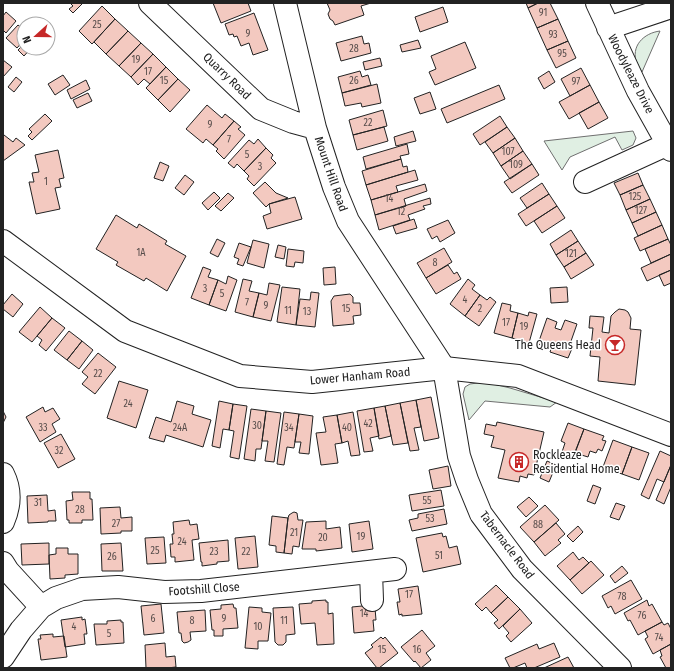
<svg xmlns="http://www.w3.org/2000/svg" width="674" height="671" font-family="'Fira Sans Condensed',sans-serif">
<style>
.green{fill:#e0efe3;stroke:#6f6f6f}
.building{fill:#f3c9c0;stroke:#222}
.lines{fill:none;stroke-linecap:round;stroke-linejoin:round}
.minor-casing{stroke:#222;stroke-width:24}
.major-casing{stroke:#222;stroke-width:24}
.minor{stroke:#fff;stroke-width:22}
.major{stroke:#fff;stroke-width:22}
.labels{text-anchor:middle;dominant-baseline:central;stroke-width:3;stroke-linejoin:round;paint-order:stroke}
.number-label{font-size:10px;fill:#564c4a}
.street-label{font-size:12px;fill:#222;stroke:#fff}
.poi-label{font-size:12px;fill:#222;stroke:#fff;text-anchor:end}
</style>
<rect width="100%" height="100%" fill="#fff"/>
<path class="green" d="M660 31 642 72C641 70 639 67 637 64 630 46 644 33 660 31Z
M633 131 636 138 633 145 622 150 615 137 570 157 562 170 544 141Z
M485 382 510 388 557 402 550 407 485 401 469 420 463 394 465 387 470 384Z"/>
<path class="building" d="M70 3H83L73 13 69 9 73 6Z
M213 3H248L251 11 221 23Z
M327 3H371L361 6 364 15 335 25 333 21 330 19 328 14 330 10Z
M526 3H538L528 8Z
M538 3H550L558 19 537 28 528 8Z
M102 6 115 19 92 44 79 31Z
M443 7 448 22 420 32 415 17Z
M6 12 16 21 6 33 3 30V16Z
M254 13 268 50 253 55 249 43 241 46 237 36 234 37 233 34 229 35 225 24Z
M115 19 128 31 106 54 94 42Z
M558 19 568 41 547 50 537 28Z
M18 25 24 30V40L17 48 6 38Z
M128 31 141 43 119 66 106 54Z
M362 36 364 44 369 43 371 53 341 61 336 43Z
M418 40 421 48 402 52 400 45Z
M568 41 576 58 556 68 547 50Z
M465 42 476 68 435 85 429 72 436 69 431 56Z
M141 43 153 54 131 77 119 66Z
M24 44V48H31L24 56 18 50Z
M153 54 166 67 150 84 144 79 138 85 131 77Z
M380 58 382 66 365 70 363 62Z
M3 60 12 67 3 77Z
M166 67 178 79 158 100 146 88Z
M581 68 590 85 570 96 561 79Z
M360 71 362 77 368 75 371 85 342 93 338 77Z
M549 71 555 82 544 89 538 78Z
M63 75 70 85 55 95 48 84Z
M16 77 22 82 14 92 8 87Z
M178 79 190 90 170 112 158 100Z
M86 80 90 89 71 99 67 90Z
M377 84 381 103 362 107 361 103 345 106 342 93Z
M499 85 505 99 447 123 441 109Z
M590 85 599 102 569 119 559 102Z
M430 92 436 109 420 114 414 98Z
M88 93 92 101 77 108 73 100Z
M599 102 608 118 588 129 579 113Z
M207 105 222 118 225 114 234 121 213 145 206 139 203 143 186 129Z
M383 110 387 126 353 135 349 120Z
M45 114 52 121 32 140 28 136 32 132 29 129Z
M500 116 507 127 480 145 473 134Z
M234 121 241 127 238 129 245 135 224 159 216 151 218 149 213 145Z
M384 127 388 141 357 150 353 135Z
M507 127 515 138 493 153 485 142Z
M413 131 416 141 396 146 394 137Z
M4 135 13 142 16 138 25 145 3 161V136Z
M515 138 523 151 501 166 493 153Z
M258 139 266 148 244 171 237 164 234 168 228 163 249 140 254 144Z
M407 144 409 154 400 156 401 159 366 169 363 157Z
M266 148 273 155 271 158 276 163 254 186 247 179 249 176 244 171Z
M58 150 64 178 59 179 61 187 55 188 60 209 36 214 29 182H34L32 173 39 172 35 155Z
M523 151 532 164 510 179 501 166Z
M401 159 403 167 407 166 408 172 366 185 362 171Z
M160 162 169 166 163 181 154 178Z
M532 164 539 175 512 193 504 182Z
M415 170 418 180 396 186 398 192 371 200 366 185Z
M638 173 643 185 620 195 614 183Z
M185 175 194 182 184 195 175 188Z
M265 182 276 193 288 198 269 204 266 207 253 193Z
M542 183 549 194 527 208 520 198Z
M425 184 427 191 404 199 406 206 375 215 371 200Z
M643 185 650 199 626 210 620 195Z
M214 192 220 198 208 210 202 203Z
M228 193 234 198 221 211 215 206Z
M549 194 557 206 526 226 518 214Z
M295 197 302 219 267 229 263 216 271 213 269 204Z
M430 198 431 204 423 206 425 209 408 215 410 220 379 230 375 215Z
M650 199 656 212 632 223 626 210Z
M557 206 565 218 542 233 534 221Z
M656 212 662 225 638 236 632 223Z
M116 215 137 228 139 224 167 241 165 244 186 256 167 291 146 278 144 281 116 265 118 262 96 249Z
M414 219 417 228 396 234 393 226Z
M448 220 455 233 440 242 437 236 432 239 427 229Z
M662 225 668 239 640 251 634 238Z
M571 230 578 241 556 255 550 244Z
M217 239 225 243 218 257 210 253Z
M668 239 671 245V254L651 263 645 249Z
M253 240 269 244 264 268 247 263Z
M578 241 586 253 564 267 556 255Z
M239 243 251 247 243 266 237 264 239 259 234 257Z
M278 245 286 247 284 259 275 257Z
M444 248 452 262 426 278 417 263Z
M288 249 304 251 303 263 295 262 294 267 286 266Z
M586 253 594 265 571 279 564 267Z
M671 254V270L647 281 641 268Z
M448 265 454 274 457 272 461 279 436 294 426 278Z
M203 267 211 270 208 277 218 280 209 305 191 298Z
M335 267 336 284 324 285 323 268Z
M671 270V283L664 286 659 275Z
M228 276 237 280 226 311 209 305 218 280 226 284Z
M243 279 252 281 249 291 259 293 253 317 235 312Z
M468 279 475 285 472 289 480 295 465 316 450 304Z
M269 283 280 285 271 321 253 317 259 293 267 295Z
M282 287 300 289 296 325 277 322Z
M567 287 568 302 551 303 550 288Z
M311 292 319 293 315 327 296 325 300 299 310 300Z
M12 294 23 304 13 317 3 309V305Z
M350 294 353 297V303H360L361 315 353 316 354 324 333 326 331 301 334 296Z
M480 295 487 300 490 297 496 302 479 326 465 316Z
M502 303 511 305 510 311 518 313 512 338 494 333Z
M40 307 52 318 32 342 19 332Z
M619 309 625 310 628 312 631 318 630 329 641 330 635 385 598 381 600 357 590 356 593 328H589L590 316 604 317 602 332 609 333 611 316 615 312Z
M529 312 537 314 529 343 512 338 518 313 528 316Z
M52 318 65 328 46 351 39 345 42 340 37 336Z
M547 318 557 322 555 328 561 330 565 320 577 324 570 344 573 346 568 358 550 352 551 349 538 344Z
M69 331 82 341 67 360 54 350Z
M82 341 93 350 79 369 67 360Z
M98 353 116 367 95 394 82 384 88 377 82 372Z
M119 381 148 390 136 428 107 418Z
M431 397 439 438 424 441 416 400Z
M416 400 421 427 414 428 419 450 410 451 400 403Z
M177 401 194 406 192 414 211 420 203 447 166 435 164 442 149 438 156 417 171 422Z
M219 401 233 404 229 430 223 429 220 448 212 446Z
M400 403 408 443 393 445 385 406Z
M233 404 247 406 239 459 230 457 234 431 229 430Z
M385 406 391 436 379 439 374 408Z
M43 407 45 412 53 408 60 419 52 424 56 432 40 442 26 417Z
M374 408 379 436 370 438 373 451 364 452 357 411Z
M251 409 266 411 261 449H256L255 461 244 459Z
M3 411 6 417 3 423Z
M266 411 281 413 274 462 265 461 268 441H262Z
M284 412 299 414 294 448 287 447 284 465 277 464Z
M353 412 360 455 351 456 348 441 342 443 337 415Z
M299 414 313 416 309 454 299 453 301 442H295Z
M337 415 342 443 335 444 338 463 321 465 316 433 326 432 323 417Z
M497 422 544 432 534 475 528 474 527 478 520 476 519 482 498 478 505 450 491 447 494 436 484 434 486 424 496 426Z
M568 423 584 429 573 457 562 452 565 443 561 441Z
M584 429 604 436 602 440 606 441 602 451 598 449 596 453 590 451 588 457 575 453Z
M61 434 75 459 58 468 44 443Z
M613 440 632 447 622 474 603 467Z
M632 447 649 453 639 480 622 474Z
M660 451 671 456V465L664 482 657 479 649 499 641 495Z
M547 461 556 465 549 482 540 478Z
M671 465V487L664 504 656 500Z
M448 466 451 486 433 489 429 470Z
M593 485 601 488 595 504 587 501Z
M441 490 444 506 412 511 409 495Z
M72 492H90V499H92L93 520H82V523H69V520H67L66 501 73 500Z
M47 495 48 511 55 510 56 521H48V522L28 523 27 496Z
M529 497 538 506 526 517 517 507Z
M616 503 625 506 619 520 610 517Z
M545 505 559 520 534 542 520 527Z
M120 507 121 518 132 517V531H121V533L101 534 100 508Z
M444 509 447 524 412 531 409 520 418 518V514Z
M294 512 297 513 298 520H303L299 547 293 546 292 554 284 553 288 518 289 515 292 513Z
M272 516 288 518 284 553 276 552V546L269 545Z
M189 520 190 525 197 524 199 539 192 540 194 560 175 562V557H171L170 544H173L172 534H174L173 522Z
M326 521V529L340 527 342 548 316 551V549H302L306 522Z
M369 521 373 549 352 552 349 524Z
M556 523 565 534 558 540 561 543 545 556 534 542Z
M578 526 583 532 573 542 567 536Z
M442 533 443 537 446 536 449 548 457 546 461 564 423 572 416 538Z
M255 536 258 567 238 569 235 538Z
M164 537 166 563 147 564 145 538Z
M228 540 229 561 217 562V564L202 566V562H201L199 543Z
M49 543V564L22 565 21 544Z
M121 543 123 571H102L101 544Z
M56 548H68V554H78V574L65 575V578L50 579 49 555 56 554Z
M573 552 579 560 583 557 589 563 570 580 557 566Z
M591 561 604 575 582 594 570 580Z
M622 566 628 573 615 583 610 576Z
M631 580 642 599 615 614 611 606 608 608 602 596Z
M496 585 508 597 491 613 486 607 482 611 475 604Z
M418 586 422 614 402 616V614L399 615 397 602H400L398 589Z
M508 597 520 609 499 629 494 623 498 620 491 613Z
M326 600V602H328V614L333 613 334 644 317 645 315 623 301 624 299 604 312 603V601Z
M647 600 649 606 652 604 662 622 638 635 630 620 628 621 624 613Z
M161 604 164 633 144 635 141 606Z
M233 604 234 608H236L238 628 223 629V636H214V630H212L210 610 221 609V605Z
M372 605 375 608 376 620H373L374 631 354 633 352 607Z
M249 607 262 608V612L271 613 268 641H258V649L245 648Z
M293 607 295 634 286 635V642L283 645H278L275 642 273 608Z
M520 609 532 623 511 642 506 636 509 633 503 626Z
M205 610 206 631 190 632 191 640 188 642 184 643 182 641 181 633H179L177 612Z
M82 617V620L85 619 87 634H84L85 644 65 647 61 620Z
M121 620V622H123L124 643 96 645 94 624H107V621Z
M662 622 664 625 668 623 671 629V644L653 654 645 639 648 637 645 631Z
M422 630 435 646 426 653 431 660 421 668 415 661 414 662 401 647Z
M53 634V637L64 636 67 657 41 660 38 639H41L40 635Z
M381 637 383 639 385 637 398 653 379 668H377L365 653 373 647 371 645Z
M165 643 166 657 175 656 176 667 167 668H146L145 645Z
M554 643 560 657 534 668H527L525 663 513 668H510L505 658 537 644 539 649Z
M671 644V668H666L660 657 662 656 660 650Z
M568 657 574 668H544Z"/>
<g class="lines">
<g class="minor-casing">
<path id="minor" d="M150 3 261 109 293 122 315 128
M285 3 315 128 334 187 348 221 444 368 459 456 467 480 481 514 522 569 620 668
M597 3 638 91 671 150
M608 28 671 7
M585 182 668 144
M3 474C11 490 10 506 3 522
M3 563 8 571 41 607
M371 572 372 600
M3 657 21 630 41 607 56 598 82 589 118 587 164 592 201 591 395 569"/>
</g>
<g class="major-casing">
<path id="major" d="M3 241 125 331 240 376 312 382 444 368 518 376 671 435"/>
</g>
<use href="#minor" class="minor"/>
<use href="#major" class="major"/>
</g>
<defs>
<g id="bar-ring" transform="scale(1)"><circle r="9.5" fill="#fff" stroke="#c62828" stroke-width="1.5"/><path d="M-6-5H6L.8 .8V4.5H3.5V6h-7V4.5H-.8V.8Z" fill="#c62828"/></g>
<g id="building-ring" transform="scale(1)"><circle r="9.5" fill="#fff" stroke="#c62828" stroke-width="1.5"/><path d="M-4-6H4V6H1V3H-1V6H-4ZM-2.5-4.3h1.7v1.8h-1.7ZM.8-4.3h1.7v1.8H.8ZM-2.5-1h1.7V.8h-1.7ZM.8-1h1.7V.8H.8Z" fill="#c62828"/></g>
</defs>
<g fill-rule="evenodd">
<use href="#bar-ring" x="615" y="345"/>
<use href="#building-ring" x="519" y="462"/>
</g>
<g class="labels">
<g class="number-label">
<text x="543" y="13">91</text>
<text x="97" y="25">25</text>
<text x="248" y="34">9</text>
<text x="553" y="35">93</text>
<text x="354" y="49">28</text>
<text x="562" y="54">95</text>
<text x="136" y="60">19</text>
<text x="148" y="72">17</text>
<text x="164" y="81">15</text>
<text x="354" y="81">26</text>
<text x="576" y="82">97</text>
<text x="368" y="123">22</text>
<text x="210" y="125">9</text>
<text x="229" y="140">7</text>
<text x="508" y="152">107</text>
<text x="247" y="155">5</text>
<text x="516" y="165">109</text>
<text x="260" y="167">3</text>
<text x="46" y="182">1</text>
<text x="635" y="197">125</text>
<text x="389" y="199">14</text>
<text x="641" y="211">127</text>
<text x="401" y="212">12</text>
<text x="141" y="253">1A</text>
<text x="571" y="254">121</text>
<text x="435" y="263">8</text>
<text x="205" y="289">3</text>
<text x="222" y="294">5</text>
<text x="465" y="300">4</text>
<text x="247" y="303">7</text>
<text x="266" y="306">9</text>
<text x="346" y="309">15</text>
<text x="480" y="309">2</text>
<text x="288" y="311">11</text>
<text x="307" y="312">13</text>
<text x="506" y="323">17</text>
<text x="524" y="327">19</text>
<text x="98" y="374">22</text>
<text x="128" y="404">24</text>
<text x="368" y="424">42</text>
<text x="257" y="426">30</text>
<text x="43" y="428">33</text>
<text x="180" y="428">24A</text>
<text x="289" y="428">34</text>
<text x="347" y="428">40</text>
<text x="59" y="451">32</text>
<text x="427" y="501">55</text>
<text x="38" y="503">31</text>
<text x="80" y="510">28</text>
<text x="430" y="519">53</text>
<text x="116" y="524">27</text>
<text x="538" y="525">88</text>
<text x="294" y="533">21</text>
<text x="361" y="537">19</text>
<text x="323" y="538">20</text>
<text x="182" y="542">24</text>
<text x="155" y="551">25</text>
<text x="214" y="552">23</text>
<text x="246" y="552">22</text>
<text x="439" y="556">51</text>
<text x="112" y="557">26</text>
<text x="409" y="595">17</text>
<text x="622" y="597">78</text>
<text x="364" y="614">14</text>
<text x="642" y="616">76</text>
<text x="153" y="619">6</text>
<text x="224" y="619">9</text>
<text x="192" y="621">8</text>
<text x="284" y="621">11</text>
<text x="74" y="627">4</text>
<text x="258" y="627">10</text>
<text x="109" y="634">5</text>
<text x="659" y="638">74</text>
<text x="382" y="650">15</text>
<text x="417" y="650">16</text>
</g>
<g class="street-label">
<text transform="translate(631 74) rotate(63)">Woodyleaze Drive</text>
<text transform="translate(227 76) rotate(44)">Quarry Road</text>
<text transform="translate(331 174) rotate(71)">Mount Hill Road</text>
<text transform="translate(360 376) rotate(-5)">Lower Hanham Road</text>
<text transform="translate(507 545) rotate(53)">Tabernacle Road</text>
<text transform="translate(204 589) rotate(-4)">Footshill Close</text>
</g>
<g class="poi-label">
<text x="601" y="345">The Queens Head</text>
<text x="533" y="455" text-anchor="start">Rockleaze<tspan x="533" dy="14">Residential Home</tspan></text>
</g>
</g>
<rect width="674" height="671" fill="none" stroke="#222222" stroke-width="8"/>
<g transform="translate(36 36) rotate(249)"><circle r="19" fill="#ffffff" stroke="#a7a7a7"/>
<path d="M0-3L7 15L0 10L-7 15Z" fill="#c62828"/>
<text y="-6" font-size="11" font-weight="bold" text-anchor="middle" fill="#222222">N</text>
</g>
</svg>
